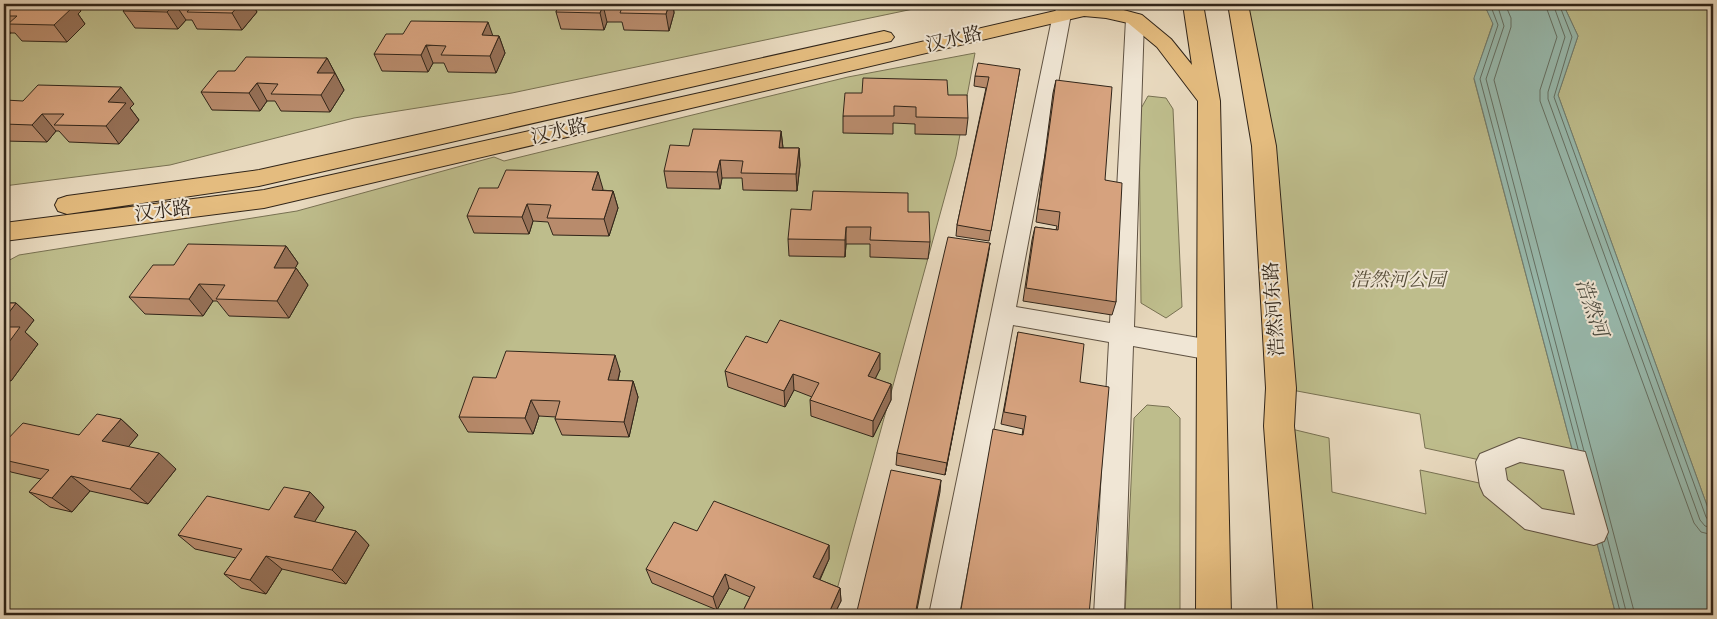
<svg xmlns="http://www.w3.org/2000/svg" width="1717" height="619" font-family="'IM FELL English','Noto Serif SC',serif">
<style>
.green{fill:#bebd8c;stroke:#787152}
.water{fill:#98baae;stroke:#6f7e72}
.lines{fill:none;stroke-linecap:round;stroke-linejoin:round}
.shore{stroke:#647064;stroke-width:1}
.minor-casing{stroke:#5f5242;stroke-width:2}
.major-casing{stroke:#312519;stroke-width:2}
.minor{fill:#f0e6d5;fill-rule:evenodd}
.major{fill:#e4bc7f;fill-rule:evenodd}
.wall{fill:#b88b6c;stroke:#312519}
.shaded-wall{fill:#967158;stroke:#312519}
.building{fill:#d6a27e;stroke:#312519}
.labels{text-anchor:middle;dominant-baseline:central;stroke-width:4;stroke-linejoin:round;paint-order:stroke}
.street-label{font-size:19px;fill:#312519;stroke:#f0e6d5}
.park-label{font-size:19px;font-style:italic;fill:#544b36;stroke:#f0e6d5}
.water-label{font-size:20px;font-style:italic;fill:#4b4a3e;stroke:#f0e6d5}
</style>
<rect width="100%" height="100%" fill="#e8d9be"/>
<filter id="stains"><feTurbulence type="fractalNoise" baseFrequency=".004" numOctaves="4"/><feColorMatrix values="0 0 0 0 .2 0 0 0 0 .09 0 0 0 0 .02 0 0 0 .5 -.17"/></filter>
<radialGradient id="worn" r=".72"><stop offset=".6" stop-color="#630" stop-opacity="0"/><stop offset="1" stop-color="#630" stop-opacity=".3"/></radialGradient>
<path class="green" d="M4 4H937L512 93 354 118 170 165 4 186Z
M1238 4H1484L1493 23 1474 79 1616 615H1296L1279 426 1329 438 1332 492 1426 514 1420 470 1493 486 1489 462 1425 448 1420 414 1281 388 1241 21Z
M1563 4H1713V522L1558 95 1578 36Z
M975 53 956 156 830 615H4V263L19 255 297 211 494 157 504 161 848 77Z
M1148 96 1166 98 1173 109 1182 307 1166 318 1141 303 1139 112Z
M1147 405 1169 407 1180 418V615H1125L1134 418Z"/>
<path class="water" d="M1484 4H1563L1578 36 1558 95 1713 522V615H1616L1474 78 1493 24Z"/>
<g class="lines">
<path class="shore" d="M1490 4 1498 25 1480 79 1578 449
M1497 4 1504 26 1486 79 1584 451
M1505 4 1511 18V27L1494 80 1635 615
M1545 4 1557 37 1540 90V101L1694 523 1701 532 1713 535
M1553 4 1565 37 1548 92V99L1700 520 1705 526 1713 528
M1559 4 1572 37 1554 97 1706 517 1709 521H1713
M1607 537 1627 615
M1602 543 1621 615"/>
<g class="minor-casing">
<path id="minor" d="M1062 9 1068 10 1071 14 1016 307 1110 323 1126 19 1129 15 1135 14 1141 15 1144 19 1134 327 1211 340 1220 343 1223 350 1220 357 1211 360 1133 346 1124 615H1094L1109 342 1013 325 959 615H929L1053 14 1056 10Z
M1519 438 1585 452 1608 532 1604 541 1594 545 1525 529 1484 495 1480 486 1476 462 1480 454ZM1520 462 1564 470 1575 515 1542 509 1507 480 1505 468Z"/>
</g>
<g class="major-casing">
<path id="major" d="M1085 4H1120L1116 8 1142 15 1171 39 1192 65 1183 4H1203L1220 101 1231 615H1196L1198 101 1157 47 1128 23 1106 18 1084 16 264 208 4 241V223L264 190 731 86Z
M1228 4H1248L1276 146 1296 388 1294 426 1313 615H1278L1264 426 1266 388 1252 146Z
M884 31 891 33 894 37 891 41 259 186 67 214 58 211 55 205 58 199 67 196 259 170Z"/>
</g>
<use href="#minor" class="minor"/>
<use href="#major" class="major"/>
</g>
<path class="wall" d="M4 4H76L81 11 78 14 85 24 67 42 22 41 15 33H11L4 39Z
M130 4H252L257 12 242 30 197 29 192 20H186L178 29 135 28 123 11Z
M559 4H673L674 13 669 31 624 30 622 22H607L604 30 561 29 556 12Z
M493 36H499L505 53 496 73 448 72 444 63H433L428 72 382 71 374 54Z
M327 58 344 90 330 112 281 111 275 101H267L260 111 212 110 201 92 235 71Z
M1020 69 989 241 956 236 957 225 986 88 974 86 975 76Z
M1056 80 1105 180 1116 302 1112 315 1023 301 1032 240 1035 227 1056 230 1057 226 1036 222 1053 93Z
M948 95 968 118 966 135 915 134V124L893 123V134L843 133V116Z
M4 102 134 104 130 108 139 120 119 144 69 142 59 131H56L47 142 4 141Z
M781 131 783 148H799L800 165 797 191 743 190 742 178H722L720 189 667 188 664 171 689 146Z
M598 172 602 190 613 191 618 208 609 236 553 235 548 222 533 221 529 234 474 233 467 216 498 188Z
M908 212 930 242 928 259 870 257V244H846L845 257 789 256 788 239Z
M990 243 945 475 896 465 897 453Z
M286 246 298 263 295 268H296L308 285 289 318 229 316 217 301H213L203 316 145 314 129 297 174 265Z
M4 303H16L34 320 25 332 38 344 11 381 4 380Z
M1018 332 1080 382 1089 615 1022 435 1023 429 1001 424Z
M767 343 880 369 875 379 891 384V400L873 437 811 416 810 400 812 397 794 390 785 407 728 387 725 371Z
M620 371 618 381H633L638 397 629 437 562 435 555 419 556 417 539 416 533 434 468 432 459 417 496 378Z
M121 419 138 435 128 447 176 469 148 504 90 491 72 512 50 507 29 492 41 479 11 472 4 467V443L79 435Z
M310 492 324 507 314 522 356 531 369 545 346 584 282 569 266 594 241 588 224 574 236 558 195 549 178 535 269 510Z
M697 531 829 545V559L820 580 840 588 841 601 834 615H745L744 609 750 597 729 588 717 610 652 583 646 569Z"/>
<path class="shaded-wall" d="M59 4H76L81 11 78 14 85 24 67 42 54 25 57 6Z
M175 4 186 20 178 29 167 12Z
M236 4H252L257 12 242 30 232 13Z
M669 4H673L674 13 669 31 666 14Z
M603 5 607 22 604 30 600 13Z
M488 22 494 39 482 35Z
M4 24 11 33 4 39Z
M499 36 505 53 496 73 490 56Z
M426 45 433 63 428 72 421 55Z
M327 58 344 90 330 112 321 95 317 73Z
M257 83 267 101 260 111 249 93Z
M121 87 134 104 130 108 139 120 119 144 106 126 108 102Z
M42 114 56 131 47 142 32 125Z
M781 131 783 148H779Z
M799 148 800 165 797 191 796 174Z
M720 160 722 178 720 189 717 172Z
M598 172 603 189 597 207 592 190Z
M613 191 618 208 609 236 604 219Z
M527 204 533 221 529 234 522 217Z
M846 227V244L845 257V240Z
M990 243 988 257 945 475 947 463Z
M286 246 298 263 286 285 274 268Z
M296 268 308 285 289 318 277 301Z
M199 284 213 301 203 316 189 299Z
M16 303 34 320 25 332 38 344 11 381 4 375V319Z
M880 353V369L868 393V376Z
M615 355 620 371 614 396 608 380Z
M793 374 794 390 785 407 784 391Z
M633 381 638 397 629 437 624 422Z
M891 384V400L873 437V421Z
M531 400 539 416 533 434 525 418Z
M121 419 138 435 120 457 102 441Z
M159 453 176 469 148 504 130 489Z
M71 476 90 491 72 512 52 498Z
M941 480 940 492 916 615H915Z
M310 492 324 507 308 532 294 517Z
M356 531 369 545 346 584 332 570Z
M829 545V559L814 591 813 577Z
M266 556 282 569 266 594 250 580Z
M725 574 729 588 717 610 713 597Z
M840 588 841 601 834 615H828Z"/>
<path class="building" d="M4 4H59L57 6 73 7 54 25 8 24 17 16H4Z
M130 4H175L167 12 123 11Z
M190 4H240L232 13 187 12 194 4Z
M559 4H669L666 14 620 13 623 5H603L600 13 556 12Z
M411 21 488 22 482 35 499 36 490 56 441 55 446 46 426 45 421 55 374 54 386 34H403Z
M246 57 327 58 317 73H335L321 95 271 94 278 84 257 83 249 93 201 92 218 71H235Z
M978 63 1020 69 991 231 957 225 989 77 975 76Z
M863 78 947 80 948 95H967L968 118 916 117V107L894 106V116H843L845 93H862Z
M1056 80 1112 87 1105 180 1122 183 1116 302 1026 288 1035 227 1058 230 1060 212 1038 209Z
M38 85 121 87 108 102 126 103 106 126 54 125 64 114H42L32 125 4 124V102L5 100 23 101Z
M693 129 781 131 779 148H799L796 174 741 173 743 161 720 160 717 172 664 171 670 145 689 146Z
M506 170 598 172 592 190 613 191 604 219 547 218 551 205 527 204 522 217 467 216 479 188H498Z
M813 191 908 193V212H929L930 242 870 240 871 227H846L845 240 788 239 791 209 811 210Z
M948 237 990 243 947 463 897 453Z
M188 244 286 246 274 268H296L277 301 216 299 225 285 199 284 189 299 129 297 153 265H174Z
M4 303H16L4 319Z
M780 320 880 353 868 376 891 384 873 421 810 400 819 383 793 374 784 391 725 371 746 336 767 343Z
M4 327H20L4 349Z
M1018 332 1084 344 1080 382 1109 387 1089 615H960L993 429 1023 435 1026 416 1004 412Z
M506 351 615 355 608 380 633 381 624 422 555 419 560 401 531 400 525 418 459 417 473 377 496 378Z
M97 414 121 419 102 441 159 453 130 489 71 476 52 498 29 492 49 470 4 460V443L23 423 79 435Z
M891 470 941 480 915 615H856Z
M284 487 310 492 294 517 356 531 332 570 266 556 250 580 224 574 242 549 178 535 207 496 269 510Z
M714 501 829 545 813 577 840 588 828 615H758L744 609 755 587 725 574 713 597 646 569 674 522 697 531Z"/>
<g class="labels">
<g class="street-label">
<text transform="translate(954 40) rotate(-13)">汉水路</text>
<text transform="translate(559 132) rotate(-13)">汉水路</text>
<text transform="translate(163 212) rotate(-7)">汉水路</text>
<text transform="translate(1275 309) rotate(-94)">浩然河东路</text>
</g>
<g class="park-label">
<text x="1398" y="281">浩然河公园</text>
</g>
<g class="water-label">
<text transform="translate(1591 308) rotate(71)">浩然河</text>
</g>
</g>
<rect width="1717" height="619" fill="none" stroke="#e8d9be" stroke-width="20"/>
<rect x="5" y="5" width="1707" height="609" fill="none" stroke="#312519" stroke-width="2.5"/>
<rect x="10" y="10" width="1697" height="599" fill="none" stroke="#312519"/>
<rect width="100%" height="100%" filter="url(#stains)"/>
<rect width="100%" height="100%" fill="url(#worn)"/>
</svg>
